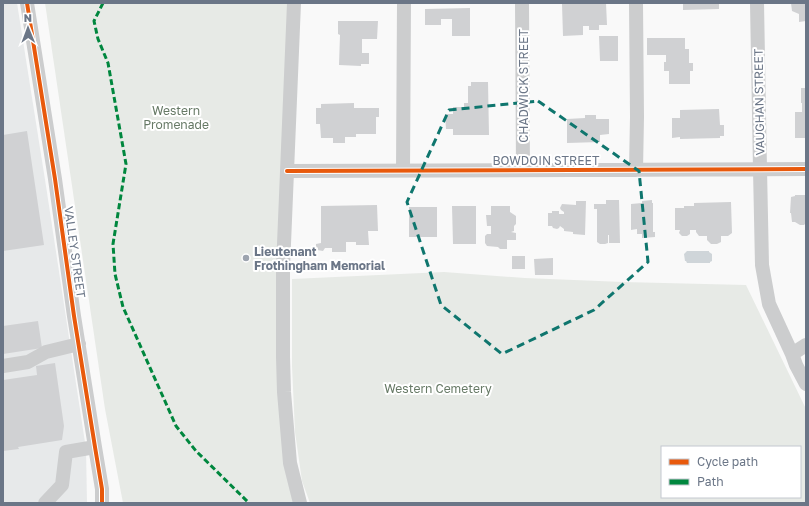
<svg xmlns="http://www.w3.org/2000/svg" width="809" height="506" font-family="'Golos Text',sans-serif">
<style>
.built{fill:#e7e9ea}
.green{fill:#e7eae6;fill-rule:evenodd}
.water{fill:#cfd5d9}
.building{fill:#d0d1d3}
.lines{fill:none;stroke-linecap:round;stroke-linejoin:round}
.minor{stroke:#cccdce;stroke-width:14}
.quiet{stroke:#00873e;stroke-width:3;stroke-dasharray:6 3;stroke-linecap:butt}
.cycleway-casing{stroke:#fff;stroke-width:6}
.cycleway{stroke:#e8590c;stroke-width:4}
.marked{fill:none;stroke:#0f766e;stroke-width:3;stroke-dasharray:8 5;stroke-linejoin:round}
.poi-dot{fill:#9da4af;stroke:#fff;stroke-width:1.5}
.labels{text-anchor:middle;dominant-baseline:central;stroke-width:4;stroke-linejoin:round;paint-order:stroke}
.street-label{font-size:12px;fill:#6b7687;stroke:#fff}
.park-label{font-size:12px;fill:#667965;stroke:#fff}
.poi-label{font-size:12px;font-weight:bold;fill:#6b7687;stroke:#fff;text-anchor:start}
</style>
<rect width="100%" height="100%" fill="#f9f9f9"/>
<path class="built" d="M3 3H17L46 186 86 449 87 503H3Z"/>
<path class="green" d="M45 3H294L283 323 300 503H123L105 409Z
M444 272 525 278 623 282 746 285 806 409V503H310L302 481 295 432 292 366V279ZM662 447H800V497H662Z"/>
<path class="water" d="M687 251H709V252L712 254V261L710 262V263H687L686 261H685L684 254Z"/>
<path class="building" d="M606 3 607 25H599V30H589V26H583V35L563 36 562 4Z
M683 3H719V9L683 10Z
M791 3H806V21L799 22V14L792 11Z
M470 8V36H452V19H441V25H425V9Z
M338 21H378L377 39H362V53H369V64H361V66L339 65 340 35 338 34Z
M599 36H618V61H600Z
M647 38H685V49H689V63H693V71H690V84H669V71H664V62H666V55H647Z
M471 82H488L489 135H453V129H446L445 114H453V107H464V103H468V86H471Z
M801 88H806V138H795V112H802V103H801Z
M354 103V108H379V117H376V134H356V137H345V143H333V138H321L320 124H316V108H321V104Z
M719 109 720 125H724V136H720V138L680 139V137L672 138V118H680V110Z
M585 115H596V119H609V134L600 135V142L567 143V119L585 118Z
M27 131 44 245 3 251V135Z
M795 195H806V223L804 225H800L795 222H792L791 213H790L791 197 795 196Z
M606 200H619L620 243H609V235H608V243L605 244H600L597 242V209H594V204H606Z
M652 200V203H653V232H655V237L642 238V234H637V229L631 230V204L642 203V201Z
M576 201H586L585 235 573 234V232L564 231V229L560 226 559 228 557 229 553 228 552 226H548V213H552V211H559V214H564V212L561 210 560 208 562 204 576 205Z
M731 202 732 233 728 236H721V242L717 244H711L707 240V236H699L696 232V230H690V234L687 236H682L679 233 680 230H675V208H684V206H694V203Z
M377 205 378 231H368L369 245H356V242H346V252H332V248H325L323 251 317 250 316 247V244L321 243V206Z
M452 206H476V244H453Z
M491 206H510V212L516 216V224L514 226V231L511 232 516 233V240H507V249H500L498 247 487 246 485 243V236L487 234H491V226H487L486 215H491Z
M409 207H437V237H409Z
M512 256H525V269H512Z
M553 258V275H535L534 259Z
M38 321 42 348 3 354V326Z
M55 363 64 426 62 440 18 447 19 449 3 451V380L37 375 36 366Z"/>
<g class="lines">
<path class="minor" d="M27 3 55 179 74 316 95 447 102 489V503
M294 3 283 268V357L284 392 290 463 300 503
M522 3 523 170
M757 3 760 169 762 265 769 304 792 354 796 365 806 384
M403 170 404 3
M636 170 637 117 636 3
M287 171 806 169
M792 354 806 345
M3 366 28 362 46 352 79 344
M45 503 62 485 66 452 95 447"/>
<path class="quiet" d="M103 3 94 21 98 39 108 63 126 164 113 244 115 274 123 307 176 426 196 451 249 503"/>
<g class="cycleway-casing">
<path id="cycleway" d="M27 3 55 179 74 316 95 447 102 489V503
M287 171 806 169"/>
</g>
<use href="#cycleway" class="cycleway"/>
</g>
<path class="marked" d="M538 101 639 171 648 262 594 310 502 354 441 305 407 202 449 110Z"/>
<circle class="poi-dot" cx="246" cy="258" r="4"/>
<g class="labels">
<g class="street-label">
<text transform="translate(523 86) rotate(-90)">CHADWICK STREET</text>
<text transform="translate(759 102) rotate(-91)">VAUGHAN STREET</text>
<text x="546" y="160">BOWDOIN STREET</text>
<text transform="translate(75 252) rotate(82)">VALLEY STREET</text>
</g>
<g class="park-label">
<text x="176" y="110">Western<tspan x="176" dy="14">Promenade</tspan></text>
<text x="438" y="388">Western Cemetery</text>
</g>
<g class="poi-label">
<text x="254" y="251">Lieutenant<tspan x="254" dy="14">Frothingham Memorial</tspan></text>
</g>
</g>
<rect width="809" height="506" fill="none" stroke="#6b7687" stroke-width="8"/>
<rect x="661" y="446" width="140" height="52" fill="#ffffff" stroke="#c4c8cf"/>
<rect x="669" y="459" width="20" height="6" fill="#e8590c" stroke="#c4c8cf"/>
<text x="697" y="466" font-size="12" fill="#6b7687">Cycle path</text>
<rect x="669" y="479" width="20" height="6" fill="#00873e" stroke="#c4c8cf"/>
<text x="697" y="486" font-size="12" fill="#6b7687">Path</text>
<g transform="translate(28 28) rotate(359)" stroke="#ffffff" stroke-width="3" paint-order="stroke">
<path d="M0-3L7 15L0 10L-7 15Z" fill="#6b7687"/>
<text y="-6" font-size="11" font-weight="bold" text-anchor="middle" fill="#6b7687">N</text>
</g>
</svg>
